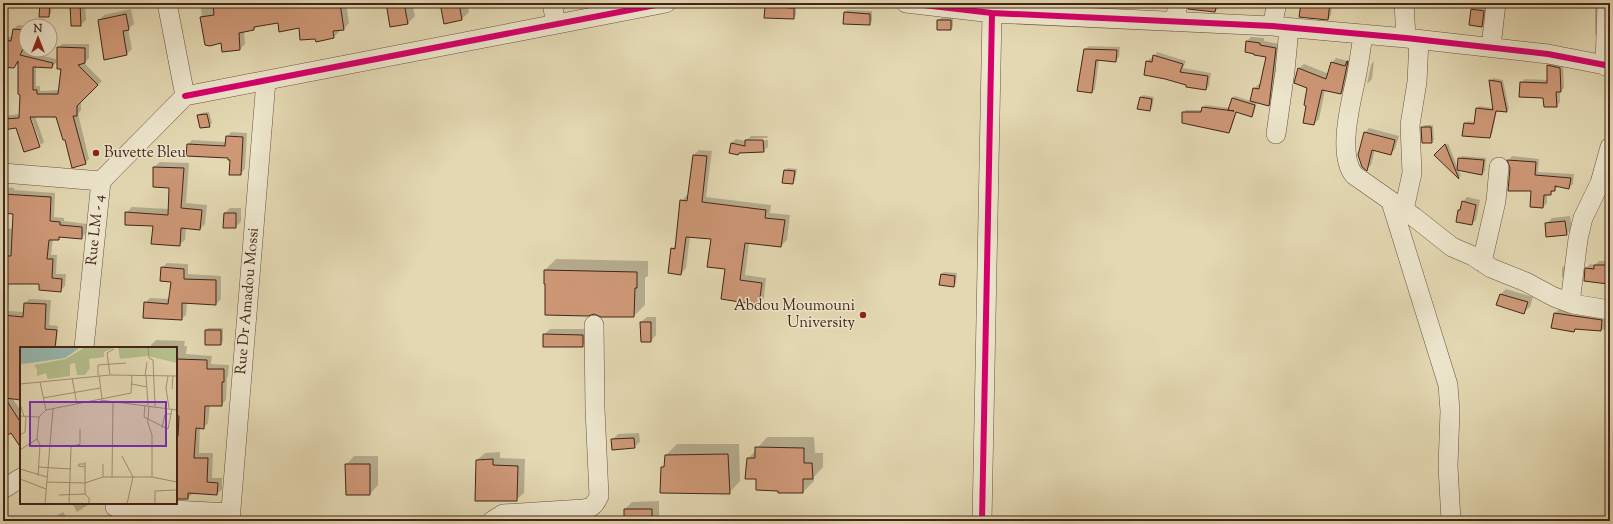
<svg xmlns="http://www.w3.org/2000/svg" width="1613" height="524" font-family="'Sorts Mill Goudy',serif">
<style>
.shadow{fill:#0003;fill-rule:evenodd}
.building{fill:#ce9877;stroke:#432518}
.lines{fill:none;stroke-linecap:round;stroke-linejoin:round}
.minor-casing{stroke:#6b523e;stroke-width:20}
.minor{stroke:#ede6cd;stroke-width:19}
.cycleway-casing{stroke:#ede6cd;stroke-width:8}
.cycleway{stroke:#d6006c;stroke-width:6}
.poi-dot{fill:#8f2418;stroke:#ede6cd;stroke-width:1.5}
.labels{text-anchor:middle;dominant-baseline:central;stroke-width:3;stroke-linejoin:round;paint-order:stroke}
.poi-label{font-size:15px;fill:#432518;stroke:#ede6cd;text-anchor:start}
.street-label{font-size:15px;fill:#432518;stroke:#ede6cd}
.inset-road{fill:none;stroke:#a39074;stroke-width:1}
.view{fill:#7b2cbf;fill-opacity:0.15;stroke:#7b2cbf;stroke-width:2}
.inset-edge{fill:none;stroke:#432518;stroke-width:2}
</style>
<rect width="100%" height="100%" fill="#e3d8b2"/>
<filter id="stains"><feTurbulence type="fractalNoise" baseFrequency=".005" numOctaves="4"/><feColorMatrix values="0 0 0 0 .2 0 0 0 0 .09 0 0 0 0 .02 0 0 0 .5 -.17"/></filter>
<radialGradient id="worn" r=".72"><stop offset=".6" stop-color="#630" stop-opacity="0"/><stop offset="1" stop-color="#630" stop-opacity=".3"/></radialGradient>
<path class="shadow" d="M41 3H52L51 13 49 16Z
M71 3H85L86 20 80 25Z
M200 3H346L349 23 344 29H339V32L334 37 316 38 300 27 278 22 258 25 254 29 244 31 245 44 240 49 223 51 222 42 206 44Z
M387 3H412L415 16 408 23Z
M441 3H467L469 12 462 19Z
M1108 3H1135L1133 5 1108 6Z
M1204 3H1220L1219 8 1215 11Z
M1302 3H1332L1331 15 1328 19Z
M1386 3H1395V5L1393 8H1386Z
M1472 3H1489L1486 21 1482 26 1470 24Z
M1595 3H1600L1597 33 1595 36Z
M768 4H790V6H796V15L794 18 765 17 766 7Z
M131 9 134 24 128 29 132 49 127 54 99 20 104 15Z
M847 10 872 11V21L870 24 845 12Z
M941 18H953V27L950 29 938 20Z
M18 25 26 26V45L23 51 56 59V63L51 67 36 66V86H40V91L59 90 62 68 58 48 62 44H89V58L84 63 102 81 81 101V110L78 114 89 159 85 163 65 139 57 116H35L44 142 40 146 16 127 4 128 3 139V116L20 114 21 94 19 62 14 67 3 66V38L5 36 12 37 14 29ZM29 112 41 145H38L27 113Z
M1251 37 1264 38V41L1280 44 1273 101 1269 105 1257 102 1254 113 1251 116 1237 111 1231 130 1229 132 1183 113 1186 110H1202L1205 105 1229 108 1232 98 1235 96 1251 101 1254 88 1259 84H1261L1268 56 1247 41Z
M1089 46 1120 47 1119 57 1116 60H1099L1095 89 1092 92 1085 49Z
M1157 52 1186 61 1183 68 1211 73 1209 86 1206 89 1165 78 1145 75 1147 61 1151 58H1154Z
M1352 57 1346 89 1341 93 1325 90 1319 119 1314 124 1307 105 1308 87 1296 82 1299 68 1304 64 1329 74 1332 63 1336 58 1348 61Z
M1374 61 1372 79 1367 84 1371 65Z
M1551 62 1563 64 1564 88 1560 91V102L1557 106 1521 83 1525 79 1548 80V65Z
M1493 78 1503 80 1509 109 1507 111 1497 110 1492 134 1489 137 1465 123 1468 121 1475 122 1477 108 1479 106 1494 108 1490 81Z
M1143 95 1154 97 1152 108 1149 110 1138 108 1141 97Z
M209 112 212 123 209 126 198 116 201 113Z
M1425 125H1433L1434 140 1431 142 1422 128Z
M1369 128 1399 136 1395 149 1391 154 1375 150 1371 165 1367 169 1365 133Z
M231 132 247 133 245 169 240 174 229 157 188 144 192 140 227 142V137Z
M751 136H767L768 138 750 139V141L768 140V147L763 151 731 143 736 139 746 141Z
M1448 143 1458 169 1459 159 1462 156 1486 158 1485 171 1482 174 1458 169 1461 176 1459 177 1436 155Z
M699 150 712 151 706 197 771 205 770 213 790 215 787 240 781 246 749 243 745 275 766 278 764 298 759 304 726 269 712 238 690 236 686 268 681 274 672 249 676 245 681 201 687 195 689 196 694 155Z
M1512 156 1539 159 1538 172 1574 174 1573 184 1569 188 1559 186 1550 194H1547V203L1543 207 1532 190 1511 168 1509 160Z
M160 162 189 163 186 203 207 205 205 224 200 229 186 228 185 240 179 245 154 225 126 213 132 207 169 209 171 187 154 186V167Z
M788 168 797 169 795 180 793 183 785 170Z
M3 187 14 188V190L55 193 54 217 64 218V221L87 224 86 233 81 238 62 236 59 239H53L51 255H57L56 274H66L65 286 60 291 40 283H9L8 311 24 312 25 304 29 299 51 300 49 325 58 326 56 348H21V399L12 398 21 411V446L11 432 3 430V228L14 229 15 213 3 212Z
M1467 197 1480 200 1476 220 1472 224 1459 211 1463 202Z
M230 208H241V222L235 227 225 213Z
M1570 216 1572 229 1566 234 1546 224 1552 218Z
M556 259 648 261V276L645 278V305L634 316 545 270Z
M1599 261H1610V281L1608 283 1586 268 1590 264 1595 265Z
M167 263 188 264V274L221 276V299L216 304 187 303 186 315 181 319 145 303 150 298 170 299 172 281 162 268Z
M1564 266H1565L1564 275 1562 278V268Z
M944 272 957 273 956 283 954 286 942 274Z
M1506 289 1533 297 1530 307 1524 312 1498 304 1501 294Z
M1560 308 1610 316V345L1605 344 1607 330 1577 328 1574 331 1552 328 1555 313Z
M647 317H656V335L651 341 641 322Z
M208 328H223V341L221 344 206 330Z
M550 329H588V340L583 345 544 335Z
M156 340 185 341 184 346H187L186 354 212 356 211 364 229 365 228 376 227 378 226 400 221 405H210L208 423 203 428 200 427 199 453H213L212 478H222V489L217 494 193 493 188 498H176V348H151V345Z
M639 433 640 442 634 447 612 440 618 434Z
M767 437H814L815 453H823V467L814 477V481L803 492 778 490 757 478 748 459Z
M677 444H739L740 481 729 493 662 468 665 465 666 455Z
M500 452V458L525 459 524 493 516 500 477 460 485 453Z
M354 456H378V485L370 494H346V465Z
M659 501V521H625V509L632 502Z
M75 503H91L77 512 73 505Z
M63 512 69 521H48Z
M85 519 104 521H83Z"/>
<path class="building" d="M40 3H50L49 17H39Z
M70 3H80L81 26H71Z
M213 3H340L344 30 333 31 334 38 316 42 315 39 300 40 299 28 279 32 278 23 254 27V30L239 33 240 50 222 52 221 43 210 46 205 45 200 17 214 15Z
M386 3H404L408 24 390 27Z
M440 3H459L462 20 444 24Z
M1189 3H1217L1215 12 1188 9Z
M1301 3H1330L1328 20 1299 17Z
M765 7H788V8H794V19L764 18Z
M1471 9 1484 11 1482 27 1469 25Z
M844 12 870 14V25L843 24Z
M126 14 129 30 123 31 127 55 104 60 98 20Z
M937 20H951V30H937Z
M13 29 25 30 23 49 20 55 53 63 52 68 33 67V90H37V94H58L61 69H57V47L85 48V63L78 65 98 85 77 106V116H73L86 164 72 168 65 140H63L56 117H30L40 147 24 152 16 128 3 130V119L19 118 20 95 18 94V61L14 68 3 67V40L11 41Z
M1246 41 1260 43V45L1276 48 1269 106 1250 101 1253 88 1259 89 1266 57 1254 55V54L1245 52Z
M1084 49 1117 50 1116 62 1096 60 1092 93 1077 91Z
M1153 55 1183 64 1180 72 1208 76 1206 90 1186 87V85L1165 79 1144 75 1146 61 1152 62Z
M1347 61H1348L1341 94 1322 90 1314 125 1303 123 1306 106 1304 105 1307 88 1294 83 1298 68 1326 79 1331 62 1345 66Z
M1547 65 1560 68 1561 92H1556L1557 107H1544L1543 98 1519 97 1520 82 1547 83Z
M1489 80 1501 82 1507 112 1496 111 1490 138 1462 136 1464 123 1474 124 1476 108 1493 110Z
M1140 97 1152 99 1150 111 1137 109Z
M1232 98 1255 105 1252 117 1236 112 1229 133 1182 123V112H1201L1202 107 1234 111 1228 110Z
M207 114 210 127 200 128 197 115Z
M1421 127H1431L1432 143H1422Z
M1364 132 1395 140 1391 155 1372 150 1367 171 1362 167 1358 155Z
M226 136 243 137 241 175H229L230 160H228V158L186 156 187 144 225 146Z
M745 140H763L764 152 739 153 738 155 729 153 731 143 745 146Z
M1445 144 1459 179 1434 155Z
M693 155 707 156 702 202 766 210 765 218 785 220 781 247 745 243 740 280 762 283 759 305 721 299 725 269 707 267 711 239 686 237 681 275 668 273 671 248 675 249 680 200 687 201Z
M1458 158 1484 160 1482 175 1457 170Z
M1507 160 1536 162 1535 175 1571 178 1569 189 1555 186V191H1551V195H1544L1543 208 1530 207 1531 191H1508L1510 168Z
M153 167 184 168 181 208 202 210 200 230 181 228 180 246 151 244 153 226 125 225V212L168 215 169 188 153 187Z
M784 170 795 171 793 184 782 183Z
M3 194 51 197 50 221 60 222V225L82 227V239L59 237V240H49L47 259H53L52 278 62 279 61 292 39 290V284H3V256H11L13 214 3 213Z
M1462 201 1476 205 1472 225 1456 222 1458 210H1460Z
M224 213H236V228H223Z
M1565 221 1567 235 1546 237 1545 223Z
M1594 265H1607L1608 284 1584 281 1585 268 1594 269Z
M161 267 184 269V279L216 280V305L182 303V320L143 318 144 302 168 304 171 282 160 281Z
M544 270 637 272V288H635L634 317H601L594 314 588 316 545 315V284H544Z
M941 274 955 276 954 287 939 285Z
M1500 294 1528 302 1524 314 1496 305Z
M24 303 46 304 45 329 57 330 55 348H21V400L5 398 21 423V448L11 433 3 438V315L23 317Z
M1554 313 1602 320 1601 331 1575 329 1574 332 1551 328Z
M640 322H651V342H641Z
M205 330H221V345H205Z
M543 334 583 335V347H543Z
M177 359 207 360V369H224V382H222V406H205L204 429 196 428 194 458H208L207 482 218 483 217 495 188 493V499H176V436H178L179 416H176Z
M634 438 635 448 612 450 611 439Z
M755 447 804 448V463H812L813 479H803V493H778V491L756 490V479H745L747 458H755Z
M728 454 730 494 660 493 661 467H664L665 455Z
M493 459V465L518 466 517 501H475L476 460Z
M345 464H370V495H346Z
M624 509H652V521H624Z"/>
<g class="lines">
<g class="minor-casing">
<path id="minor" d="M167 3 185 96
M552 3 556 24
M906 3 992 13 1272 26 1406 38 1548 54 1610 66
M1404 3 1406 38
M1175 22 1178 3
M1272 26 1277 3
M1363 34C1361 49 1359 63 1356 78 1351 102 1337 154 1354 175L1414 217 1452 247 1473 256 1491 268 1526 282 1554 297 1573 304 1610 310
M1491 47 1496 3
M1605 66 1607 3
M185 96 666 3
M1276 134 1285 71 1289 28
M3 173 101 181
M1391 202 1448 385 1450 411 1448 466 1451 521
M1404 210 1412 173 1410 125 1417 82 1419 40
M1482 262 1496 201 1499 167
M1570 303 1578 239 1583 218 1600 183 1610 147
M84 348 101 181 185 96
M3 489 21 478
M115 507 231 513
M230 521 266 81
M492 521 503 514 583 509C592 508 595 505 599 496L595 409 594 325
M982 521 992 13"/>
</g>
<use href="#minor" class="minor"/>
<g class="cycleway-casing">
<path id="cycleway" d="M906 3 992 13 1272 26 1406 38 1548 54 1610 66
M185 96 666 3
M982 521 992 13"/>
</g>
<use href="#cycleway" class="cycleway"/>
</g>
<g class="poi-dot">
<circle cx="96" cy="153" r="4"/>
<circle cx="863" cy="315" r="4"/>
</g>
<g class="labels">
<g class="poi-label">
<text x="104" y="153">Buvette Bleu</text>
<text x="855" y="306" text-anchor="end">Abdou Moumouni<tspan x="855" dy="17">University</tspan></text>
</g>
<g class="street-label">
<text transform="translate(96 230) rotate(-84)">Rue LM - 4</text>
<text transform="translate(248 301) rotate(-85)">Rue Dr Amadou Mossi</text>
</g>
</g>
<g transform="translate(20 347)">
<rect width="157" height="157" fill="#e3d8b2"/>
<path d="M65 0H96L84 5V10L69 12 70 21 65 28H57L55 16 50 17V29L28 32 26 26 17 29V22L14 18 46 12ZM98 0H157V16L128 9 100 12Z" fill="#b4be8c"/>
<path d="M0 0H61L45 11 3 17 0 16Z" fill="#96b9b2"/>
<path class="inset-road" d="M128 0 129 11 133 13 135 59M78 28V18L106 16M79 28 82 52M90 28 87 6 94 2M125 29 127 15M126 29 128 58M148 29 146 41 149 61M52 31 57 57M0 37 20 35M112 37 127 40M152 42 153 29M23 51 80 41M80 53 157 63M0 57 4 69M125 58 124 70 148 82 152 62M26 63 20 35 90 28 157 29M26 63 111 46 112 28M0 69 19 70M127 73 132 88V130M128 73 129 59M142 81 145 67H151M0 88 5 85 6 69M17 92 20 98 18 129M0 103 17 92 19 70 26 63M102 109 113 130 107 157M18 120 51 122M65 120 58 119 59 117H65M0 122 27 130M83 130V117M92 130 93 56M0 132 26 142M27 135 65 136 83 130H132L157 135M65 147V115M39 148 65 147 69 151V157M25 157 33 62M49 157 51 100 60 97V82M135 157V144L157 143"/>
<path class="view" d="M10 55H146V99H10Z"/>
<rect width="157" height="157" class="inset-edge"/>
</g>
<rect width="1613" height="524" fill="none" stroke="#e3d8b2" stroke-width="16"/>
<rect x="4" y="4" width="1605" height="516" fill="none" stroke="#432518" stroke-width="2"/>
<rect x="8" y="8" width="1597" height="508" fill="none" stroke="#432518"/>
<g transform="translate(38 38)"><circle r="19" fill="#ede6cd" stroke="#a99985"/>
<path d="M0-3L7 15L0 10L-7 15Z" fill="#8f2418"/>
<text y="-6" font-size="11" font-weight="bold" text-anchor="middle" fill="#432518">N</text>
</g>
<rect width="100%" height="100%" filter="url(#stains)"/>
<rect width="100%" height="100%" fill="url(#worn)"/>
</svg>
